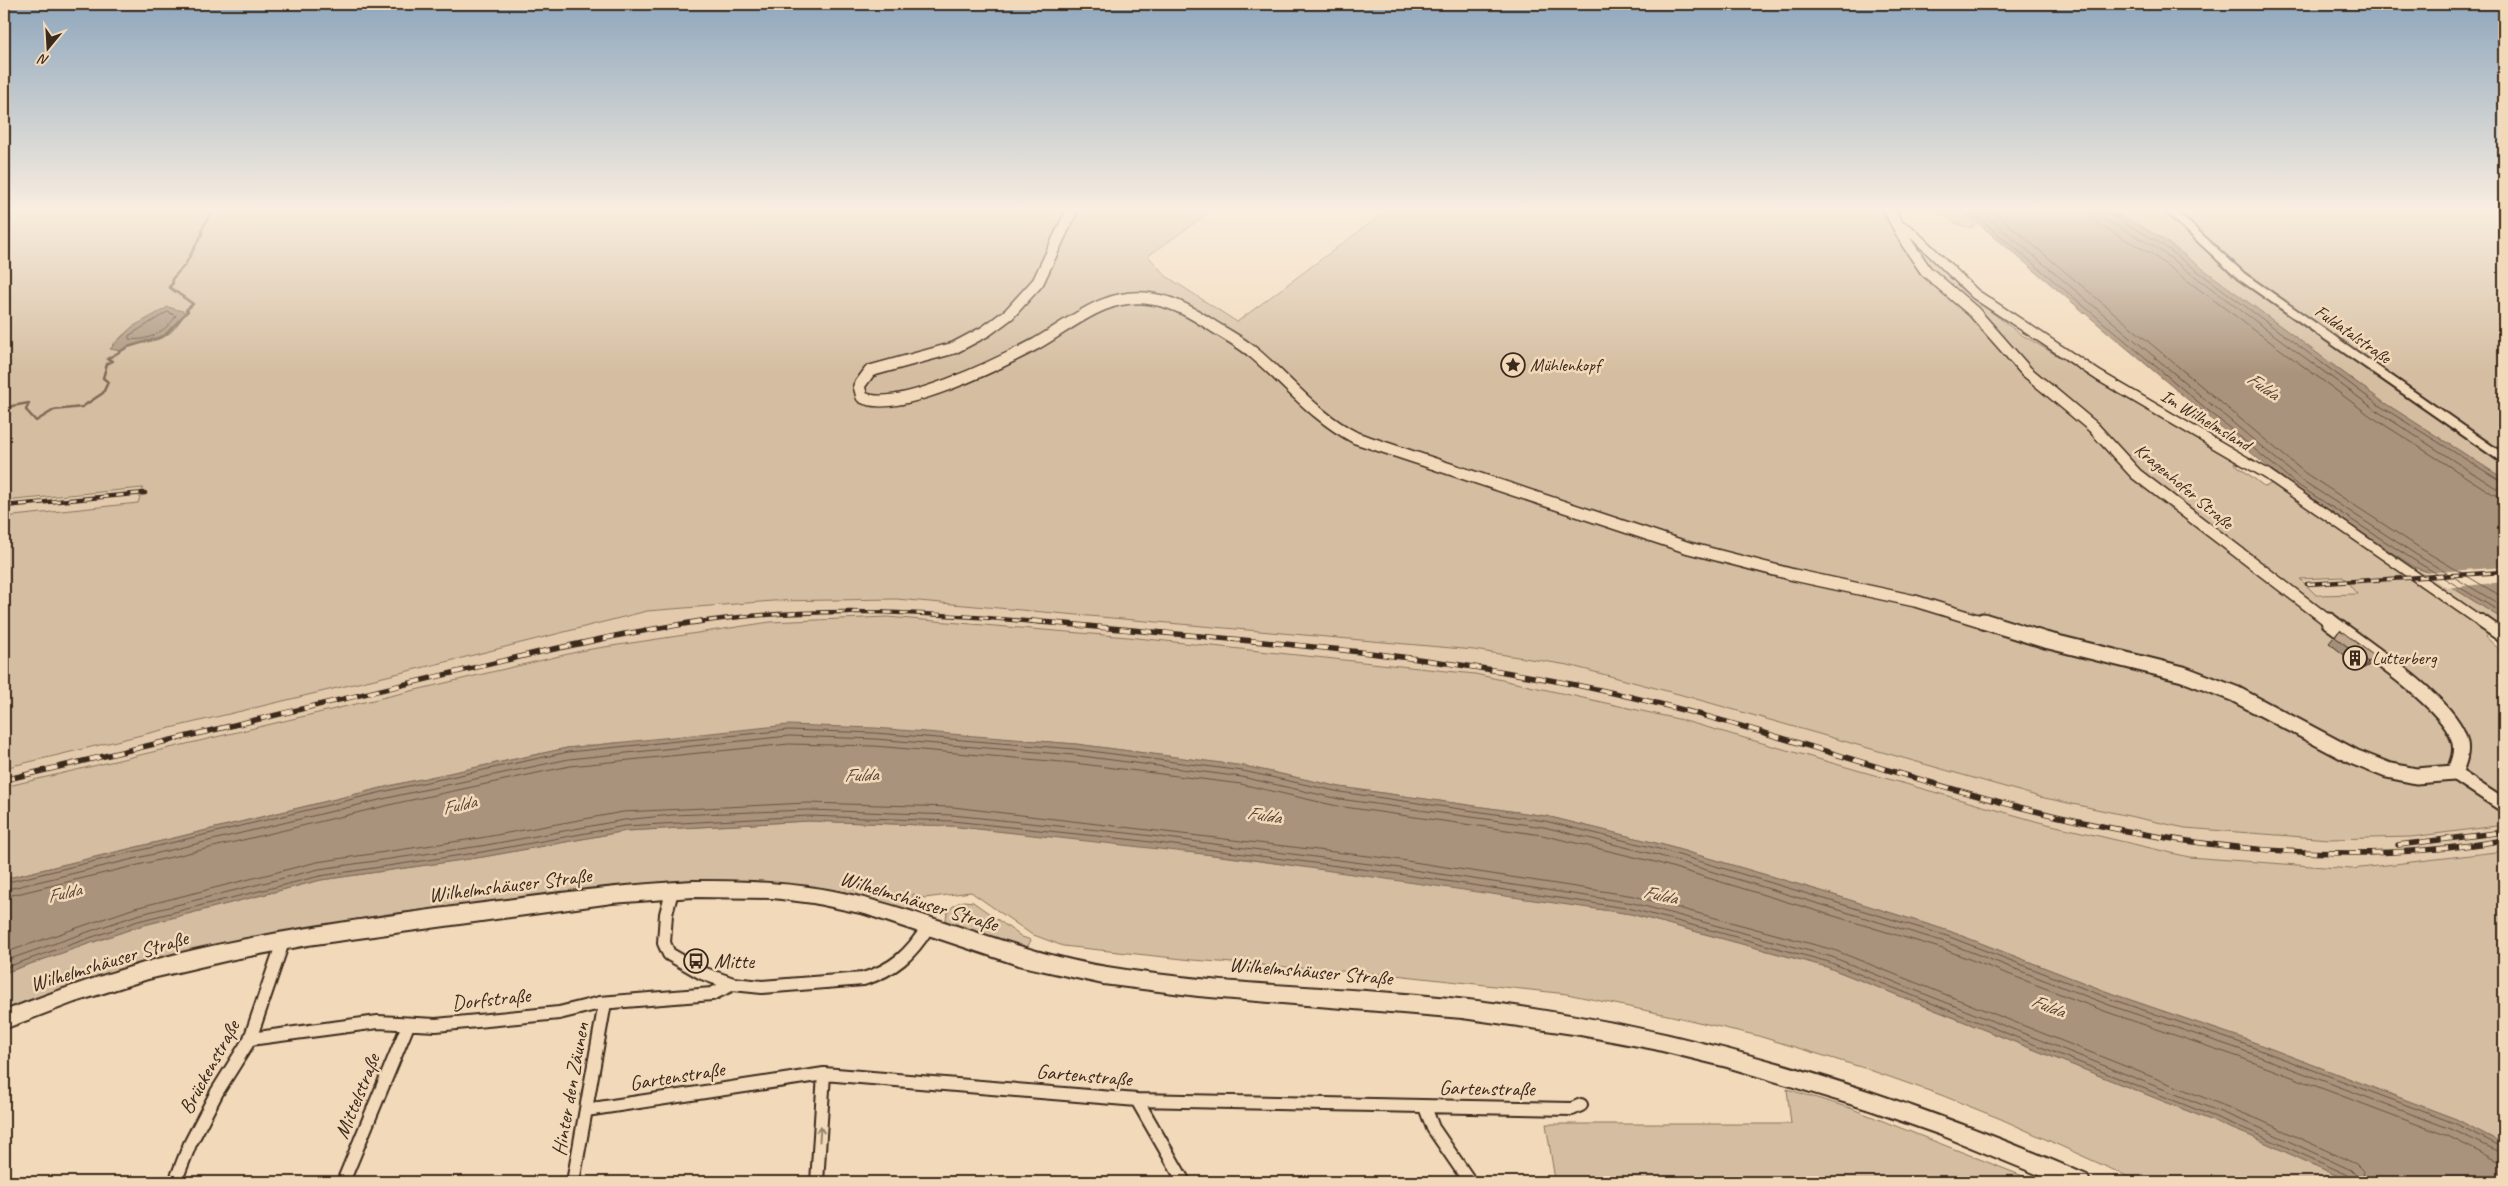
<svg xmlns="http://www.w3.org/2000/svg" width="2508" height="1186" font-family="Caveat,sans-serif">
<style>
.built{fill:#e3caac}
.green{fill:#d4bda0;stroke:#88745f;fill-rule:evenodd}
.water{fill:#aa937c;stroke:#7e6956}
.pier{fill:#f2d9b9}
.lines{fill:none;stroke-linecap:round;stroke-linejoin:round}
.shore{stroke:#675444;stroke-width:1}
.stream{stroke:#7e6956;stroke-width:2.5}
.minor-far1-casing{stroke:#3b2a1e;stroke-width:12}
.minor-casing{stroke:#3b2a1e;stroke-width:16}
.tertiary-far1-casing{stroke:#3b2a1e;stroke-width:14}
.tertiary-casing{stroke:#3b2a1e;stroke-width:19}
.secondary-casing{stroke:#3b2a1e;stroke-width:4}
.primary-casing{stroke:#3b2a1e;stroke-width:4}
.minor-far1{stroke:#f2d9b9;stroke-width:9}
.minor{stroke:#f2d9b9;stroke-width:12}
.tertiary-far1{stroke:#f2d9b9;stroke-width:11}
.tertiary{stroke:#f2d9b9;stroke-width:15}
.secondary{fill:#f2d9b9;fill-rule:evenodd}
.primary{fill:#f2d9b9;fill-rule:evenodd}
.rail-far1-casing{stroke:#3b2a1e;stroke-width:4.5}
.rail-casing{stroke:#3b2a1e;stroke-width:5.5}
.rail-far1{stroke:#f2d9b9;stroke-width:2.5;stroke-dasharray:8;stroke-linecap:butt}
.rail{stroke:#f2d9b9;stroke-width:4;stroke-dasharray:11;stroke-linecap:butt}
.wall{fill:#a4907a;stroke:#3b2a1e}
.shaded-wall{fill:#867663;stroke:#3b2a1e}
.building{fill:#bfa88e;stroke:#3b2a1e}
.oneway{stroke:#96826c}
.labels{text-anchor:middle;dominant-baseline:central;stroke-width:5;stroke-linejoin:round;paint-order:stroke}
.street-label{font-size:18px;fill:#3b2a1e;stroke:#f2d9b9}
.poi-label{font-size:18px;fill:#3b2a1e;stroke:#f2d9b9;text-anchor:start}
.water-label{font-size:19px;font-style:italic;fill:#574436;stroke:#f2d9b9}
.near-street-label{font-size:21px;fill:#3b2a1e;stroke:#f2d9b9}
.near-poi-label{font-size:21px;fill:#3b2a1e;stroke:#f2d9b9;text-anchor:start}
</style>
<rect width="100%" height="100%" fill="#f2d9b9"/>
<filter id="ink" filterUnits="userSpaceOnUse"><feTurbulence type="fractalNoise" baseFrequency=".02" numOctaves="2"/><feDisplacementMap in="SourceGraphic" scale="10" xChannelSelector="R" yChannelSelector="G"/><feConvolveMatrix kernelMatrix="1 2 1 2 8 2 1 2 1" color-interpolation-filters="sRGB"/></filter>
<g filter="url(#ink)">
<path class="built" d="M144 488 138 503 4 517V501Z
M2344 577 2358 594 2316 595 2299 578Z
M896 599 1475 650 1568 665 1682 695 2040 797 2185 828 2329 839 2412 837 2504 825V851L2352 869 2189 857 2039 822 1678 719 1475 674 1128 637 770 622 585 650 4 787V768L458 659 647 611 773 601Z"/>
<path class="green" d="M4 208H1216L1148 256 1166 276 1237 322 1390 208H1760L1777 210 1778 208H1881L1890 225 1915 242 1962 290 2022 335 2236 460 2234 463 2265 487 2274 482 2270 467 2293 488 2414 567 2428 572 2504 620 2486 637 2504 654V825L2412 837 2329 839 2185 828 2040 797 1682 695 1568 665 1474 650 896 599 773 601 647 611 458 659 4 768V517L138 503 143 488 4 501ZM132 327 159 339 131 345 121 351 112 345ZM2343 577 2357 594 2316 595 2300 579Z
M1936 208H1958L1976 223 1972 228C1958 228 1946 216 1936 208Z
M2107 208H2504V479L2383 402 2160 237Z
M887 617 1128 637 1475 674 1678 719 2039 822 2189 857 2352 869 2504 851V1144L2456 1119 2245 1039 2113 994 1949 931 1821 891 1660 844 1546 816 1340 787 1244 766 1076 744 997 738 615 743 567 748 398 784 4 879V787L585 650 770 622Z
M808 821 951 826 1134 845 1392 878 1631 914 1827 967 2253 1137 2351 1182H2140L2001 1119 1941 1095 1864 1068 1755 1035 1672 1016 1567 994 1395 975 1192 960 1063 946 1031 934 971 892 925 898 913 894 912 910 851 894 804 886 779 883H676L387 914 282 932 172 957 169 955 4 1013V973L140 926 321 880 483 857 626 831Z
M964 901 973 902 1022 937 1031 940 1027 948 946 922C945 910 954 904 964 901Z
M1787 1089 1850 1108 2038 1182H1531L1555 1180 1546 1124H1791Z"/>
<path class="water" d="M1960 208H2107L2160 237 2383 402 2504 479V620L2428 572 2414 567 2293 488Z
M168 307 186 312C182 318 177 326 172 331 158 345 135 340 121 351L110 349 132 327Z
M788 725 875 728 1076 744 1244 766 1340 787 1546 816 1660 844 1821 891 1949 931 2113 994 2245 1039 2456 1119 2504 1144V1182H2351L2253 1137 1827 967 1631 914 1240 858 951 826 808 821 626 831 483 857 321 880 140 926 4 973V879L398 784 567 748Z"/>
<path class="pier" d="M2504 567V582L2464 586 2447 588 2424 573Z"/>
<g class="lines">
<path class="shore" d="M1967 208 2296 484 2417 562 2504 614
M1977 208 2300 479 2420 557 2504 607
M1989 208 2305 473 2423 550 2504 598
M2092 208 2093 217 2099 225 2150 253 2372 417 2493 494 2504 497
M2099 208 2104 219 2154 246 2377 411 2496 488 2504 490
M2106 208 2108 214 2157 241 2380 406 2504 483
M168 312 176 316C166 331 148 342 129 339V336Z
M4 883 399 788 568 752 788 730 875 733 1075 749 1243 771 1340 792 1545 821 1659 849 1947 936 2111 999 2244 1044 2454 1123 2504 1148
M4 890 400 795 569 759 789 736 875 739 1074 755 1242 777 1339 799 1544 827 1657 855 1945 942 2109 1005 2242 1050 2451 1129 2504 1154
M4 897 402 802 570 766 789 744 874 746 1074 763 1241 784 1337 806 1542 835 1655 862 1943 949 2107 1012 2239 1057 2448 1136 2495 1160 2504 1162
M4 953 135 908 317 862 480 838 623 812 807 803 953 807 1394 859 1634 896 1834 950 2260 1120 2356 1164 2363 1171 2365 1182
M4 961 137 915 319 869 481 846 624 820 672 815 808 810 952 815 1136 834 1393 867 1633 903 1832 957 2258 1127 2351 1170 2356 1175 2358 1182
M4 968 138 921 320 876 482 852 625 826 808 816 952 821 1135 840 1392 873 1632 909 1829 962 2255 1133 2348 1175 2351 1182"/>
<path class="stream" d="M4 413 12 406 29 403 26 410 36 421 54 410 82 407 103 393 108 382 103 378 107 364 113 361 107 359 128 347 164 336 188 311 186 310 193 304 169 287 173 283 172 279 185 265 202 234V229L210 214 205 208"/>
<g class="minor-far1-casing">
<path id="minor-far1" d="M1897 225 1909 230 1975 294 2099 376 2267 474 2483 623"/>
</g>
<g class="minor-casing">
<path id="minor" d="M2481 621 2504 637
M2454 773 2504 806
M672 891 666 914 664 943 669 954 702 973 733 984 762 987 863 979C894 970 911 954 928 927
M250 1039 378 1022 436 1025 559 1013 600 1003 712 994 733 984
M1137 1100 1184 1182
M1425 1107 1433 1128 1470 1182
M586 1110 824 1074 1137 1100 1572 1109 1581 1105
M175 1182 190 1144 217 1092 250 1039 283 942
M343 1182 408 1025
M573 1182 605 1003
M817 1182 824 1074"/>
</g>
<g class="tertiary-far1-casing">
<path id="tertiary-far1" d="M1073 208 1038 282 1009 314 986 331 954 348 870 371 859 386 862 397C895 416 1004 361 1036 344 1073 323 1106 291 1152 299 1174 302 1193 313 1211 325 1225 334 1241 342 1255 354 1289 383 1315 417 1356 438L1689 548 1794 575 1915 601 1987 623
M1888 208 1907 243 1926 271 1974 312 2026 371 2093 427 2136 474 2331 623"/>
</g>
<g class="tertiary-casing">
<path id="tertiary" d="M1983 621 2045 640 2183 674 2235 694 2354 757 2387 770 2416 776 2454 773C2458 763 2462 754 2460 743 2454 705 2361 646 2329 621"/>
</g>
<g class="secondary-casing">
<path id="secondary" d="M2162 208H2173L2245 274 2504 454V464L2237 278Z"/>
</g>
<g class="primary-casing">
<path id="primary" d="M693 881C743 881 794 882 843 893 933 913 1016 952 1107 967 1239 989 1375 986 1508 1005 1711 1034 1899 1094 2087 1175L2090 1182H2056L1941 1135 1870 1110 1727 1067 1654 1049 1580 1035 1462 1018 1198 996 1103 984 1018 965 865 914 813 903 773 898 693 897 612 903 308 945 234 959 148 979 75 1002 4 1029V1011C59 990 115 970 173 955 267 932 364 919 460 906 537 896 615 885 693 881Z"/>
</g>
<use href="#minor-far1" class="minor-far1"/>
<use href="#minor" class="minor"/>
<use href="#tertiary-far1" class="tertiary-far1"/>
<use href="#tertiary" class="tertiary"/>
<use href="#secondary" class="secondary"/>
<use href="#primary" class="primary"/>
<g class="rail-far1-casing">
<path id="rail-far1" d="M4 506 145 493
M2307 584 2504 572
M693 623C810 605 928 612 1046 623"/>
</g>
<g class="rail-casing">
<path id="rail" d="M1032 621C1221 639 1414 650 1600 690 1744 721 1884 773 2027 809 2182 848 2345 868 2504 840
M4 780 540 652 625 634 701 621
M2398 845 2504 832"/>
</g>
<use href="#rail-far1" class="rail-far1"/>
<use href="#rail" class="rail"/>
</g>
<path class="wall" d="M2340 630 2371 664 2362 669 2329 643Z"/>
<path class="shaded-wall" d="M2377 658 2371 664 2362 669 2368 662Z"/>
<path class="building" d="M2340 630 2377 658 2368 662 2335 637Z"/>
<defs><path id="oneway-shaft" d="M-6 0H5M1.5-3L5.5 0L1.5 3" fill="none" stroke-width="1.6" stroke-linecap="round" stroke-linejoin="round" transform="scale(1.25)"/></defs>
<use class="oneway" href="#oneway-shaft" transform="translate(820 1134) rotate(-86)"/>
</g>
<linearGradient id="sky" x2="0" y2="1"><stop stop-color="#8fa7bd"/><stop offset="0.56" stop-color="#f9eee0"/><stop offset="1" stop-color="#f9eee0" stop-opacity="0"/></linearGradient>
<rect width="2508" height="374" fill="url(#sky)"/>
<defs>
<g id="sight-ring" transform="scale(1.25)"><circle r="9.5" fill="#f2d9b9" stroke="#3b2a1e" stroke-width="1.5"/><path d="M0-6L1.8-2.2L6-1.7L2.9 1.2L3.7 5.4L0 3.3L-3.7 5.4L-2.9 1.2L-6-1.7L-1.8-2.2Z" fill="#3b2a1e"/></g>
<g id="building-ring" transform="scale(1.25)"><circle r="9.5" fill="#f2d9b9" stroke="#3b2a1e" stroke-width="1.5"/><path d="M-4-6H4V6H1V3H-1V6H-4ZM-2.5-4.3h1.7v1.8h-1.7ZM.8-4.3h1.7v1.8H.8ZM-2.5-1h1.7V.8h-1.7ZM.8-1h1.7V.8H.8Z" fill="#3b2a1e"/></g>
<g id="bus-ring" transform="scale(1.25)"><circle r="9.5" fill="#f2d9b9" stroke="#3b2a1e" stroke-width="1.5"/><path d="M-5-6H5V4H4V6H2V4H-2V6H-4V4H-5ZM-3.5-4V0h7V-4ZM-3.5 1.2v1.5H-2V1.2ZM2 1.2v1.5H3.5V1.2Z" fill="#3b2a1e"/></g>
</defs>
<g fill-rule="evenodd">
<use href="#sight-ring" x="1513" y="365"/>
<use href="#building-ring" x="2355" y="658"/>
<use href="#bus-ring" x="696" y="961"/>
</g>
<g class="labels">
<g class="street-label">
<text transform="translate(2353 334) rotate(35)">Fuldatalstraße</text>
<text transform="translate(2206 420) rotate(31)">Im Wilhelmsland</text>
<text transform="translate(2184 486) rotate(40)">Kragenhofer Straße</text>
</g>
<g class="poi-label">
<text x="1530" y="365">Mühlenkopf</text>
<text x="2372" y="658">Lutterberg</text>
</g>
<g class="water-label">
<text transform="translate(2263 386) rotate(35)">Fulda</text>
<text transform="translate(861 775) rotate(-2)">Fulda</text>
<text transform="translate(459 805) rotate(-13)">Fulda</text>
<text transform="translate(1264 815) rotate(9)">Fulda</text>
<text transform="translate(64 893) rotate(-13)">Fulda</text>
<text transform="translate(1660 895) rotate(12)">Fulda</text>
<text transform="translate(2048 1006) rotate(21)">Fulda</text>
</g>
<g class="near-street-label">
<text transform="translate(510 885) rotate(-7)">Wilhelmshäuser Straße</text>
<text transform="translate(919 901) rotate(17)">Wilhelmshäuser Straße</text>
<text transform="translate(109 961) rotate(-17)">Wilhelmshäuser Straße</text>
<text transform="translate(1311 971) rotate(5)">Wilhelmshäuser Straße</text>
<text transform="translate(491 999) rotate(-6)">Dorfstraße</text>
<text transform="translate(209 1067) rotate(-61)">Brückenstraße</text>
<text transform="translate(1084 1075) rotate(5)">Gartenstraße</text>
<text transform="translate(677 1076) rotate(-9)">Gartenstraße</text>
<text transform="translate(1487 1088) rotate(1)">Gartenstraße</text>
<text transform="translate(570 1089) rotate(-80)">Hinter den Zäunen</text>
<text transform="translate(357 1096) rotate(-68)">Mittelstraße</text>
</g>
<g class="near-poi-label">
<text x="714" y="961">Mitte</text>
</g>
</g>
<rect width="2508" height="1186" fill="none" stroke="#f2d9b9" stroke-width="20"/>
<rect x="10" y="10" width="2488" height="1166" fill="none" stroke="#3b2a1e" stroke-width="2" filter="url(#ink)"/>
<g transform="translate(48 48) rotate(198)" stroke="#f2d9b9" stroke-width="4" paint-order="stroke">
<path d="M0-4L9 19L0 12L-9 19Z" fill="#3b2a1e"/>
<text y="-8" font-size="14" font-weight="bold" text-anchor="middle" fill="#3b2a1e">N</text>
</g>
</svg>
